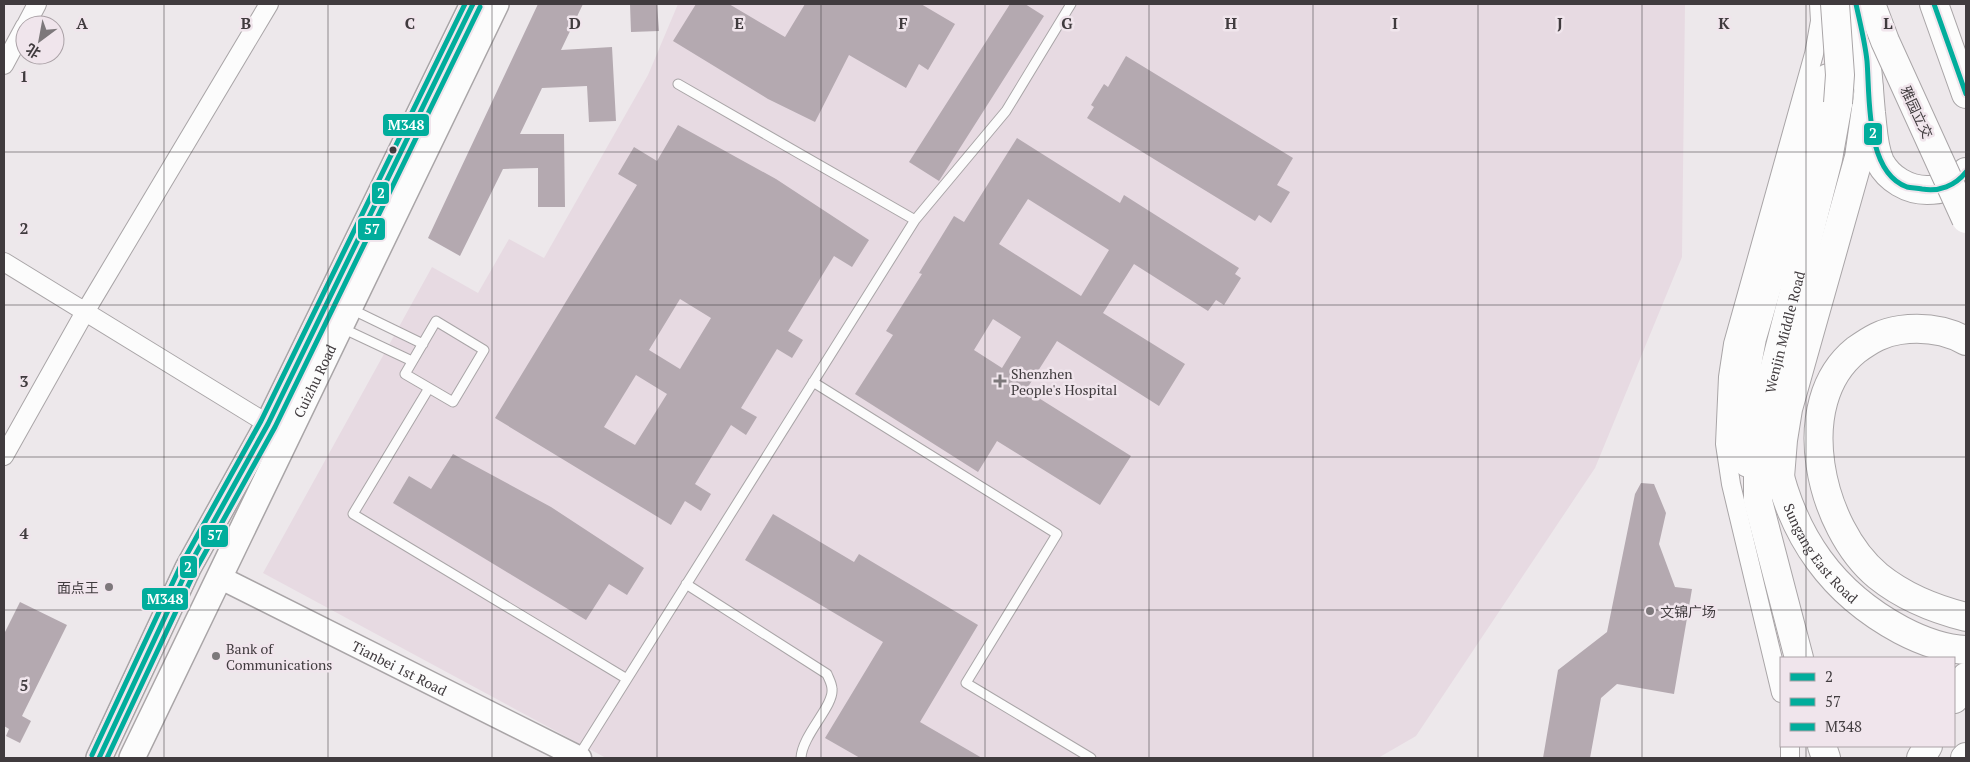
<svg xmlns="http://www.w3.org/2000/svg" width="1970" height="762" font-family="'PT Serif','Noto Sans SC',serif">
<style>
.built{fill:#e7dae2}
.building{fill:#b4a9b0;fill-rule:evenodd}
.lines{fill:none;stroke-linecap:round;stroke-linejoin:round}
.service-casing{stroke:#a9a5a7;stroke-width:11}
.minor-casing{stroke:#a9a5a7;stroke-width:20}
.tertiary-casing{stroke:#a9a5a7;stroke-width:25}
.secondary-casing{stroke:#a9a5a7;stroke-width:28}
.primary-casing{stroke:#a9a5a7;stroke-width:30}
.trunk-casing{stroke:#a9a5a7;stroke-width:30}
.service{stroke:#fcfcfc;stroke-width:9}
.minor{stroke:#fcfcfc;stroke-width:18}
.tertiary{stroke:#fcfcfc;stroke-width:22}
.secondary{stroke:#fcfcfc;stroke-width:25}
.primary{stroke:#fcfcfc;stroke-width:28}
.trunk{stroke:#fcfcfc;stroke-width:28}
.primary-bridge-casing{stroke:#a9a5a7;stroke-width:30;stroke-linecap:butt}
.trunk-bridge-casing{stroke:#a9a5a7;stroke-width:30;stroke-linecap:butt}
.primary-bridge{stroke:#fcfcfc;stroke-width:28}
.trunk-bridge{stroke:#fcfcfc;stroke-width:28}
.bus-1-casing{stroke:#f0e5ec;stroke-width:9}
.bus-2-casing{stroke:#f0e5ec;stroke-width:9}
.bus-3-casing{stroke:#f0e5ec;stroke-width:9}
.bus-1{stroke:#01ad9c;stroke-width:5}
.bus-2{stroke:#01ad9c;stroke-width:5}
.bus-3{stroke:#01ad9c;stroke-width:5}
.grid{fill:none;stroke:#403b3e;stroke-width:1;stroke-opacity:0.55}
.bus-dot{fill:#403b3e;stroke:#f0e5ec;stroke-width:2}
.poi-dot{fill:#7d787b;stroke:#f0e5ec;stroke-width:2}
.labels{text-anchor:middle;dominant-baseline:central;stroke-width:5;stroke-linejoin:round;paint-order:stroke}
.street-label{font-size:14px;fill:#403b3e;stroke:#f0e5ec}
.poi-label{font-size:14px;fill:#403b3e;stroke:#f0e5ec;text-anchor:start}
.grid-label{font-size:16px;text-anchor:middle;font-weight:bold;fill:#403b3e;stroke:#f0e5ec;stroke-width:5;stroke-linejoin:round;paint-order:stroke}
.line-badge{stroke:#f0e5ec;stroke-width:2}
.badge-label{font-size:14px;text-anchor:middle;font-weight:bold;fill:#fff}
</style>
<rect width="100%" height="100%" fill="#ede8eb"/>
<path class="built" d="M678 4H1685L1682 257 1595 468 1416 736 1378 758H606L263 573 432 267 478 293 509 239 544 258 648 75Z"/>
<path class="building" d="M538 4H583L561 50 612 47 616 121 589 122 587 86 542 88 520 134H564L565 207H538V168L503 169 460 256 428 238Z
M630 4H657L659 31 631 32Z
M696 4H729L785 37 805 4H921L955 24 928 70 919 64 906 88 849 55 815 122 768 99 673 41Z
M1010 4H1025L1044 16 939 181 909 162Z
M1126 56 1293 158 1277 185 1290 192 1271 223 1259 215 1255 221 1087 118 1094 107 1091 105 1104 84 1108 87Z
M678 125 776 179 869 240 852 267 834 256 788 331 803 340 792 358 777 349 741 408 757 417 746 435 731 425 695 484 711 494 701 511 685 501 671 525 495 418 637 185 618 174 634 147 657 161ZM680 299 711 318 680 369 649 350ZM636 375 667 394 635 445 604 427Z
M1017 138 1120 203 1124 195 1239 268 1235 274 1241 278 1224 305 1216 300 1208 311 1134 264 1103 313 1185 364 1159 406 1057 341 1026 390 1131 456 1100 505 997 441 978 472 855 394 893 335 886 331 922 274 919 273 954 216 964 222ZM1028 199 1109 250 1081 296 999 244ZM993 319 1021 337 1002 368 974 350Z
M453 454 551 507 644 568 627 595 609 584 586 620 393 503 409 476 431 489Z
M1641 483 1654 484 1666 513 1659 544 1675 587 1692 589 1674 694 1617 684 1601 698 1590 758H1543L1558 670 1607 632 1635 494Z
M773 514 854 562 859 554 978 625 920 722 982 758H860L825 738 883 642 745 560Z
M20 602 67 625 22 716 31 721 20 743 6 736 9 729 4 726V634Z"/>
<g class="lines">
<g class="service-casing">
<path id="service" d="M678 84 915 220
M351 309 423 344
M436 321 484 350 453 402 405 374Z
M342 328 412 361
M813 382 1057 534 966 683 1091 758
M429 388 353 514 627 679
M686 584 827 674C829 679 832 684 832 689 834 706 802 735 801 758
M578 757 915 220 1006 111 1071 4"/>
</g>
<g class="minor-casing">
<path id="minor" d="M26 25 37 4
M4 65 25 26
M4 262 268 424
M4 456 85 312 269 4
M1781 693 1731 484 1725 444 1728 377 1733 344 1814 54 1820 21 1819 4
M1790 758V746"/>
</g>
<g class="tertiary-casing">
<g id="tertiary">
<path id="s1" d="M219 577 580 758"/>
</g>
</g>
<g class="secondary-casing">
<g id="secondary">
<path d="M99 758 188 568 268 424 473 4"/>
<path id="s2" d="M132 758 496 4"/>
</g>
</g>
<g class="primary-casing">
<g id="primary">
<path d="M1934 4 1966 94"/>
<path d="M1860 19C1867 50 1868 81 1871 113 1873 129 1873 147 1880 162 1889 179 1908 190 1927 190 1943 190 1957 186 1966 172"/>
<path d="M1966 341C1946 330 1923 327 1900 330 1883 332 1870 340 1856 350 1790 403 1820 528 1878 576 1904 597 1934 609 1966 617"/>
<path id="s3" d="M1776 461C1793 537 1832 593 1901 630 1920 640 1944 649 1966 650"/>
<path d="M1748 463C1738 422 1744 378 1752 338L1828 78"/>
<path d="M1780 477 1783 440 1788 409 1859 157 1869 88"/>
<path id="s4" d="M1799 658 1758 501V465L1771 382 1828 159 1856 4"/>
<path d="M1822 746 1826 758"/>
</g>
</g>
<g class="trunk-casing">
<path id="trunk" d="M1954 699 1966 677
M1921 758 1928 746
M1965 758 1966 757"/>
</g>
<use href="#service" class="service"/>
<use href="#minor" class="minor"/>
<use href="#tertiary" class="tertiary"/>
<use href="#secondary" class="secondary"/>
<use href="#primary" class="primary"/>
<use href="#trunk" class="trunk"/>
<g class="primary-bridge-casing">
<path id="primary-bridge" d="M1835 4 1840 75 1838 103"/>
</g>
<g class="trunk-bridge-casing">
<path id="trunk-bridge" d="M1871 4 1885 41 1966 219"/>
</g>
<use href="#primary-bridge" class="primary-bridge"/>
<use href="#trunk-bridge" class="trunk-bridge"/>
<g class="bus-1-casing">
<path id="bus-1" d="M1856 4C1860 23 1865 42 1867 61 1870 96 1865 172 1907 187 1911 188 1917 188 1922 189 1939 192 1955 186 1966 172
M1934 4 1966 94
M99 758 188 568 268 424 473 4"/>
</g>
<g class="bus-2-casing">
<path id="bus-2" d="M107 758 195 571 275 427 480 7"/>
</g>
<g class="bus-3-casing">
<path id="bus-3" d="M92 755 181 565 261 421 465 4"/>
</g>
<use href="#bus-1" class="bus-1"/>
<use href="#bus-2" class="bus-2"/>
<use href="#bus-3" class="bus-3"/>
</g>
<path class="grid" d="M164 4V758M328 4V758M492 4V758M657 4V758M821 4V758M985 4V758M1149 4V758M1313 4V758M1478 4V758M1642 4V758M1806 4V658M4 152H1966M4 305H1966M4 457H1966M4 610H1966M1806 746V758"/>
<circle class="bus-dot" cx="393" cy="150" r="4.5"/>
<g class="poi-dot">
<path d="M997.5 373.5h5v5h5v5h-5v5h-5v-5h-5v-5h5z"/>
<circle cx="109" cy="587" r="5"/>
<circle cx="1650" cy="611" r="5"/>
<circle cx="216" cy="656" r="5"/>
</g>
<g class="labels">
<g class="street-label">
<text transform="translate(1917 112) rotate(65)">雅园立交</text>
<text stroke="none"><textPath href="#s4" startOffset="334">Wenjin Middle Road</textPath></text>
<text stroke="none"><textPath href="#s2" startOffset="419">Cuizhu Road</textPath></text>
<text stroke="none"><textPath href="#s3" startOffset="104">Sungang East Road</textPath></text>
<text stroke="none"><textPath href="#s1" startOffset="202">Tianbei 1st Road</textPath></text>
</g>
<g class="poi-label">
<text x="1011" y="373">Shenzhen<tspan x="1011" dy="16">People's Hospital</tspan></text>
<text x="99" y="587" text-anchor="end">面点王</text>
<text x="1660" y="611">文锦广场</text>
<text x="226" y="648">Bank of<tspan x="226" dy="16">Communications</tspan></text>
</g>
</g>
<g class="grid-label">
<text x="82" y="29">A</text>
<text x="246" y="29">B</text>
<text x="410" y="29">C</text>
<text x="575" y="29">D</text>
<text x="739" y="29">E</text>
<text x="903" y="29">F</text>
<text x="1067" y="29">G</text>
<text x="1231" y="29">H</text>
<text x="1395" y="29">I</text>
<text x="1560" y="29">J</text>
<text x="1724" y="29">K</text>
<text x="1888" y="29">L</text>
<text x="24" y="82">1</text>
<text x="24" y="234">2</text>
<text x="24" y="387">3</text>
<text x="24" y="539">4</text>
<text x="24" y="691">5</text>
</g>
<g class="line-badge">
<rect x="382" y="113" width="48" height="24" rx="5" fill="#01ad9c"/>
<rect x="1863" y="122" width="20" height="24" rx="5" fill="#01ad9c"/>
<rect x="371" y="181" width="19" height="24" rx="5" fill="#01ad9c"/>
<rect x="357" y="217" width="29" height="24" rx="5" fill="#01ad9c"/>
<rect x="200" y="524" width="29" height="24" rx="5" fill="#01ad9c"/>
<rect x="179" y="555" width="19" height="24" rx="5" fill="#01ad9c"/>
<rect x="141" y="587" width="48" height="24" rx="5" fill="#01ad9c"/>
</g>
<g class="badge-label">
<text x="406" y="130">M348</text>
<text x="1873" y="138">2</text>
<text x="381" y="198">2</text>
<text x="372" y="234">57</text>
<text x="215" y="540">57</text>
<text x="188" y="572">2</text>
<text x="165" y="604">M348</text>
</g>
<rect width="1970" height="762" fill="none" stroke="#403b3e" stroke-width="10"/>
<rect x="1780" y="657" width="175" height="90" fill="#f0e5ec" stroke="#aaa1a6"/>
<rect x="1790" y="673" width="25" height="8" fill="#01ad9c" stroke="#aaa1a6"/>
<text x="1825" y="682" font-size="15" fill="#403b3e">2</text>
<rect x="1790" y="698" width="25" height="8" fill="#01ad9c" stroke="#aaa1a6"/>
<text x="1825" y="707" font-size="15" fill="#403b3e">57</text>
<rect x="1790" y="723" width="25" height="8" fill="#01ad9c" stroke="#aaa1a6"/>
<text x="1825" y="732" font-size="15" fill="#403b3e">M348</text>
<g transform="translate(40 40) rotate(212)"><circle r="24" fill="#f0e5ec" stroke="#aaa1a6"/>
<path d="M0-4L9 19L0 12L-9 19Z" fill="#7d787b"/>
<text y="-8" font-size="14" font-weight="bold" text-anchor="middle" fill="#403b3e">北</text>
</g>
</svg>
